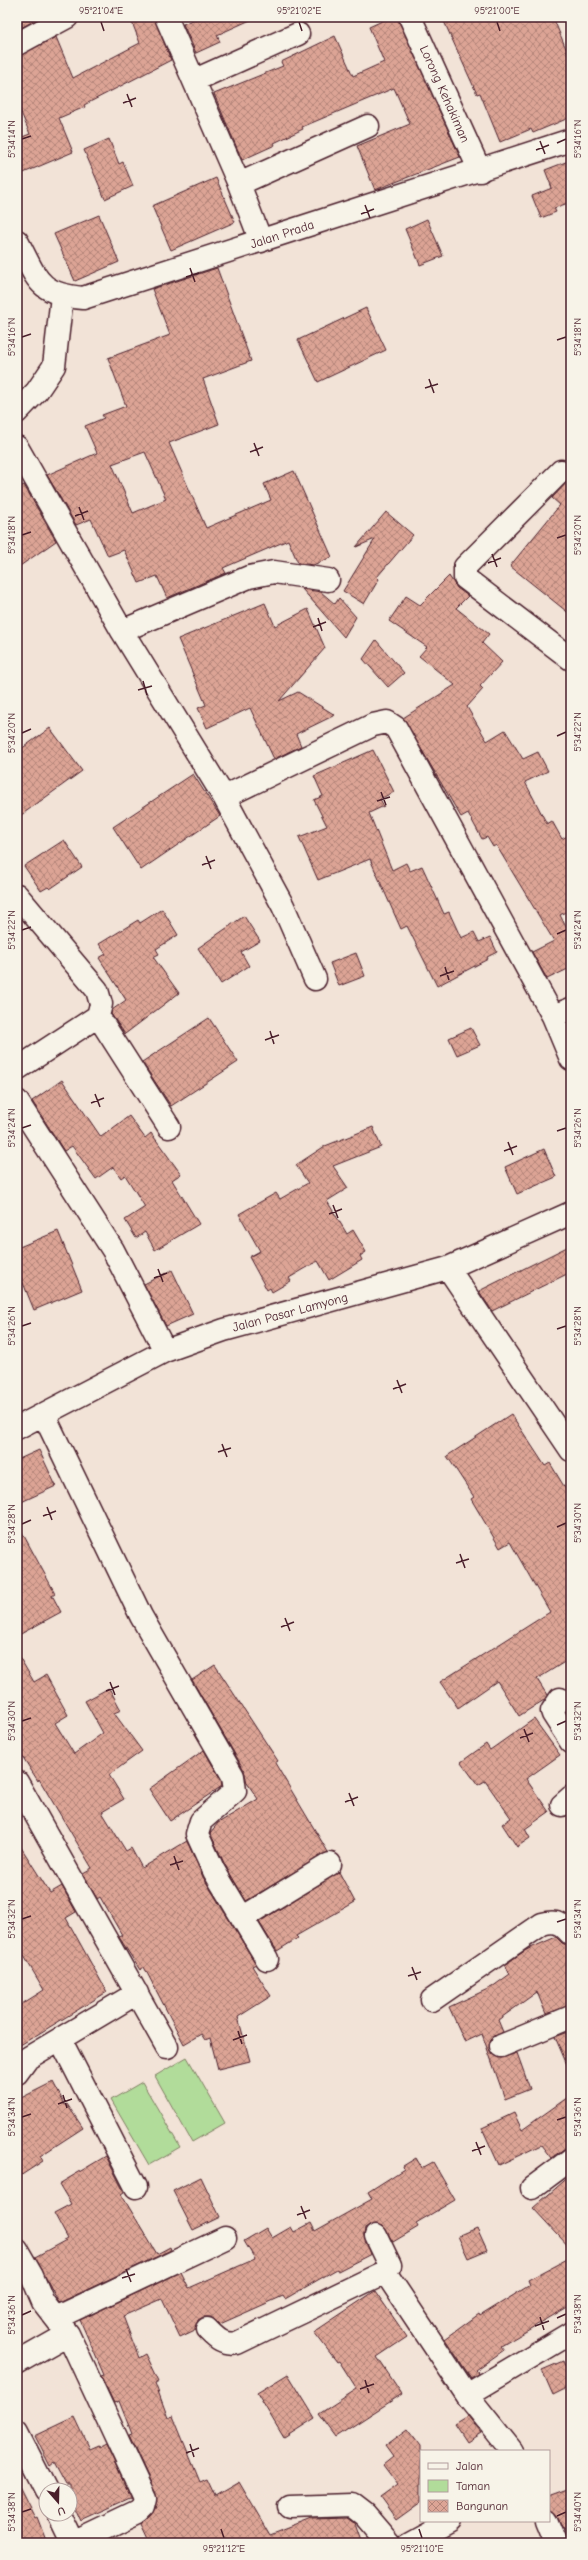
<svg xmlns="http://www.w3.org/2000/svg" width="588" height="2560" font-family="'Comic Neue',sans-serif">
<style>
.green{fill:#b1dc9a;stroke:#7e7e62}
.building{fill:url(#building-cross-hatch);stroke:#4a1f2b;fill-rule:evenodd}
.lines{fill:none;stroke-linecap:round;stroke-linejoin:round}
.minor-casing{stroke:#4a1f2b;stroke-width:25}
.tertiary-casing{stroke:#4a1f2b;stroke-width:25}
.minor{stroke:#f7f3e8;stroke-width:22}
.tertiary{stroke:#f7f3e8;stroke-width:22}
.ticks{fill:none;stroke:#4a1f2b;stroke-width:1.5}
.labels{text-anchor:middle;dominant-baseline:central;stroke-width:3;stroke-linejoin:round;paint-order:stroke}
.street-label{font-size:13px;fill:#4a1f2b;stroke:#f7f3e8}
.neatline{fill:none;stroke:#4a1f2b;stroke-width:1.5}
.ticks-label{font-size:10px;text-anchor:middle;fill:#4a1f2b}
</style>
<defs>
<pattern id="building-cross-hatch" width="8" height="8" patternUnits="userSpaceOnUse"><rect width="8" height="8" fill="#dca495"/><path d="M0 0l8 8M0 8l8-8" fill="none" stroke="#b4857a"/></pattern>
</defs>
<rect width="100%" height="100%" fill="#f2e3d7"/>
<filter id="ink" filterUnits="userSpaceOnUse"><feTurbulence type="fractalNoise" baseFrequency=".025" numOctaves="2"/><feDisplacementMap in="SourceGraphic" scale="8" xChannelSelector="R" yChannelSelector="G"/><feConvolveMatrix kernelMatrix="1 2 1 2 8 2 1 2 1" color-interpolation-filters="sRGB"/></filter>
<g filter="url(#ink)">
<path class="green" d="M187 2057 225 2123 192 2142 155 2076Z
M142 2082 180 2147 149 2165 111 2100Z"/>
<path class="building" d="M17 17H41L17 30Z
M130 17H154L171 60 84 105 85 107 59 118 73 152 21 174 17 163V139L30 134 17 103V56L56 37 73 78 140 43Z
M199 17H257L217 35 220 42 196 53 183 24Z
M391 17H398L460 157 375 190 357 146 410 124 394 88 302 127 303 129 274 143 275 145 242 160 214 94 283 66 281 62 335 36 353 76 384 62 369 27Z
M442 17H500L502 23 516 17H553L571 61V117L533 133 531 129 500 142 480 93 477 94Z
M109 139 119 164 123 162 133 186 105 199 84 150Z
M571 160V202L554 208 556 212 541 218 532 196 552 188 545 170Z
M216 178 235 222 171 250 152 206Z
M99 215 119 262 75 281 54 234Z
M427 219 443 256 420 265 405 229Z
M217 268 251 361 203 379 219 424 169 443 206 528 271 500 264 484 294 471 332 557 313 565 298 563 288 540 223 568 226 573 167 598 157 576 139 583 124 550 108 556 91 519 76 525 47 475 97 453 85 426 104 418 102 415 126 406 108 358 170 335 152 289ZM145 452 166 499 133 513 112 464Z
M366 308 386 350 318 382 298 340Z
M571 478V615L510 566 560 505 552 498Z
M24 485 56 541 17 568V488Z
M386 512 413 535 377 577 379 579 364 604 343 591 375 539 356 547Z
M449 576 457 588 468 596 456 608 489 634 482 643 502 662 480 686 483 689 467 707 487 741 505 730 523 759 538 752 548 771 525 782 547 824 552 821 562 839 571 834V909L560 915 569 933 571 932V970L570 968 547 979 532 952 554 941 496 845 493 847 487 837 482 839 468 813 461 817 403 718 455 685 419 656 427 647 389 621 406 596 420 605Z
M302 589 321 592 335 604 339 598 356 617 344 637Z
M265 603 275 626 308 609 325 648 279 701 298 692 335 715 296 734 301 746 274 759 250 708 207 728 198 708 206 705 178 639Z
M376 640 404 673 388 687 363 659Z
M50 728 82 771 17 818V752Z
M373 750 394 792 380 799 384 806 369 813 392 870 406 863 410 871 422 866 444 914 449 912 461 938 474 932 479 942 490 937 497 952 487 957 488 959 437 986 407 926 401 929 370 859 318 880 299 837 327 826 314 800 323 796 314 776Z
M193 774 220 816 141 870 113 827Z
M64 840 82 867 50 889 48 887 41 891 24 866Z
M162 909 178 935 156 949 159 954 153 957 179 993 125 1034 111 1014 112 1010 126 1000 99 958 106 954 99 944 138 920 140 923Z
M244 916 260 941 241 952 249 966 221 984 198 948Z
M356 953 365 976 339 986 330 963Z
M209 1018 238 1062 171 1106 142 1062Z
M471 1028 480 1045 457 1055 449 1038Z
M62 1080 101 1137 129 1116 145 1138 151 1133 181 1174 172 1180 199 1224 155 1250 145 1232 136 1238 125 1220 145 1207 125 1175 121 1178 113 1167 96 1179 72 1146 64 1151 32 1101Z
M373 1127 381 1147 333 1166 348 1188 327 1201 347 1234 353 1230 366 1252 360 1256 362 1260 329 1280 318 1261 289 1278 291 1281 272 1292 270 1288 267 1290 249 1257 260 1251 239 1214 276 1193 280 1199 308 1183 296 1165 325 1146Z
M544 1149 556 1177 517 1194 505 1167Z
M58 1231 82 1290 34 1310 17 1268V1248Z
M571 1245V1272L492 1311 479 1291Z
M172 1270 193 1314 166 1326 144 1284Z
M511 1414 545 1466 550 1463 571 1498V1658L537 1679 547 1695 544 1700 519 1716 497 1681 458 1708 440 1682 550 1612 510 1542 500 1548 471 1499 474 1497 447 1456Z
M39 1450 56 1486 17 1504V1460Z
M17 1523 55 1593 52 1595 61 1612 17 1636Z
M17 1653 34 1682 46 1675 68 1715 55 1723 74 1754 103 1733 85 1701 109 1688 121 1710 114 1713 142 1751 109 1775 124 1799 102 1812 126 1851 131 1848 142 1868 187 1841 203 1877 256 1964 252 1966 271 1996 238 2017 250 2061 218 2069 210 2038 205 2040 201 2034 184 2044 144 1967 140 1970 119 1937 122 1935 100 1897 97 1899 83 1873 92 1868 39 1779 38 1781 17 1748Z
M215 1665 278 1761 275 1763 328 1852 246 1901 225 1865 210 1833 218 1823 258 1799 247 1783 244 1770 192 1680Z
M534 1719 560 1755 526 1779 549 1812 525 1829 530 1838 517 1847 502 1824 511 1818 485 1781 478 1785 461 1762 486 1744 490 1750Z
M204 1750 221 1780 222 1786 170 1821 149 1789Z
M17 1841 50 1893 62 1886 76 1912 66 1918 107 1992 17 2047V2007L44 1990 17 1944Z
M339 1872 355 1902 296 1936 298 1938 277 1951 259 1922Z
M556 1937 562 1943 571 1946V2005L546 2014 537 1992 498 2020 503 2032 491 2039 490 2051 500 2058 517 2053 530 2089 505 2099 482 2034 465 2042 449 2007 492 1987 510 1974 504 1965 526 1950Z
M571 2031V2074L555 2037Z
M53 2082 65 2105 67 2104 83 2128 40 2156 43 2161 17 2178V2100Z
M571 2095V2147L564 2149 551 2158 541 2145 499 2165 482 2128 514 2113 522 2130Z
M106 2156 124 2192 121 2194 157 2254 170 2247 171 2250 59 2303 35 2257 68 2239 54 2213 71 2204 59 2184Z
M416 2158 422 2168 433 2162 455 2200 416 2223 418 2227 393 2242 383 2226 371 2225 365 2229 364 2235 371 2254 338 2271 337 2269 285 2299 283 2296 220 2324 211 2317H203L198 2320 195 2330 180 2337 162 2299 123 2316 139 2358 146 2354 159 2381 155 2383 168 2418 173 2416 200 2482 207 2479 215 2496 239 2482 270 2535 312 2519 348 2518 355 2523 362 2543H151L142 2524 155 2510 156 2494 129 2435 132 2434 119 2401 114 2403 101 2376 104 2375 80 2320 181 2272 189 2288 255 2259 244 2241 266 2228 272 2238 291 2227 294 2232 311 2223 315 2231 372 2199 368 2192 404 2169 403 2166Z
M571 2175V2249L533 2208Z
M201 2177 220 2217 193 2230 173 2191Z
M477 2228 487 2250 468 2258 458 2236Z
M571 2257V2305L501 2346 504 2350 476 2370 479 2373 471 2378 445 2339 479 2314 480 2316 530 2285 528 2280Z
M375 2291 407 2337 377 2357 402 2394 336 2437 319 2414 357 2389 339 2361 337 2362 314 2332Z
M563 2361 571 2379V2386L553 2395 542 2370Z
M288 2374 315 2418 284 2438 257 2393Z
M468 2416 481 2433 467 2442 455 2424Z
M75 2417 90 2449 99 2445 100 2447 106 2444 132 2500 130 2499 81 2521 70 2497V2485H66L54 2463 50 2466 35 2436Z
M408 2429 421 2446V2502L396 2520 380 2498 398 2485 383 2465 393 2457 385 2446Z
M17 2482 35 2518 37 2517 47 2543H17Z
M571 2488V2527L563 2530 557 2516 550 2509 549 2496Z"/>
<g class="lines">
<g class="minor-casing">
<path id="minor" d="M166 17 239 184 261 241
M410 17 480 171
M17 44 67 17
M195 80 298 34
M239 184 368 126
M17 412 37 391 54 366 62 296
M17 447 122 631 224 797 283 906 315 979
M561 471 465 567V578L571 659
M122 631 249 577 274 572 328 580
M224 797 373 725 387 722 396 728 553 1016 571 1059
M17 895 97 990 101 1004 98 1016 17 1069
M98 1016 169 1127
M553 1016 571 1009
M17 1101 113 1250 165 1351
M448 1268 571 1450
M44 1415 141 1616 233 1776 235 1791 201 1821 197 1834 214 1871 267 1959
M17 1428 165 1351 224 1330 448 1268 571 1213
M560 1699 552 1711 553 1714 571 1742
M17 1782 167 2047
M562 1805 571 1797
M242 1918 330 1864
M432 2000 542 1924C556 1920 561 1923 571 1934
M60 2039 136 2187
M501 2046 571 2017
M17 2073 28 2058 137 1993
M532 2188 571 2159
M376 2236 390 2265 385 2272
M17 2250 32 2276 43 2302 68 2334 145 2499 143 2507 138 2512 73 2543
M56 2318 225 2238
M207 2329C216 2338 223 2346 237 2343L385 2272 467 2395
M17 2363 68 2334
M17 2433 46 2490
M512 2451 467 2395 571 2333
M290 2507 352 2505 365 2515 389 2543
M59 2514 73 2543
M546 2521 555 2543
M409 2543 449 2521"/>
</g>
<g class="tertiary-casing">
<path id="tertiary" d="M17 241C37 278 37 294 83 298L571 140"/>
</g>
<use href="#minor" class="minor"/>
<use href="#tertiary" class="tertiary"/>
</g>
</g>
<path class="ticks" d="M101 22 104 31M299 22 302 31M497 22 500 31M127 94 132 107M123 103 136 98M22 139 31 136M540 141 545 154M557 143 566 139M536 150 549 145M365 205 370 218M361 214 374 209M190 268 195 282M186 277 199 273M22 337 31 334M557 340 566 337M429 379 434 393M425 388 438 384M254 443 259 456M250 452 263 447M79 507 84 520M75 516 88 511M22 535 31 532M557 538 566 535M492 554 497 567M488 563 501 558M318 618 322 631M313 627 326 622M143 681 147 695M138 690 152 686M22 733 31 729M557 736 566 732M381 792 386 805M377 801 390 797M206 856 211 869M202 865 215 860M22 930 31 927M557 934 566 930M445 967 449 980M440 976 454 971M270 1031 274 1044M265 1040 279 1035M95 1094 100 1107M91 1103 104 1098M22 1128 31 1125M557 1131 566 1128M508 1142 513 1155M504 1151 517 1146M333 1205 338 1218M329 1214 342 1209M158 1269 163 1282M154 1278 167 1273M22 1326 31 1323M557 1329 566 1326M397 1380 402 1393M393 1389 406 1384M222 1444 227 1457M218 1452 231 1448M47 1507 52 1520M43 1516 56 1511M22 1524 31 1520M557 1527 566 1523M460 1554 465 1568M456 1563 469 1559M285 1618 290 1631M281 1627 294 1622M110 1682 115 1695M106 1691 119 1686M22 1721 31 1718M557 1725 566 1721M524 1729 529 1742M520 1738 533 1733M349 1793 354 1806M345 1802 358 1797M174 1856 179 1870M170 1865 183 1861M22 1919 31 1916M557 1922 566 1919M412 1967 417 1980M408 1976 421 1972M238 2031 242 2044M233 2040 247 2035M63 2095 67 2108M58 2104 72 2099M22 2117 31 2114M557 2120 566 2117M476 2142 481 2155M472 2151 485 2146M301 2206 306 2219M297 2215 310 2210M126 2269 131 2282M122 2278 135 2274M22 2315 31 2311M540 2317 544 2330M557 2318 566 2314M535 2326 549 2321M365 2380 369 2393M360 2389 374 2384M190 2444 194 2457M186 2453 199 2448M22 2512 31 2509M557 2516 566 2512M221 2529 224 2538M419 2529 422 2538"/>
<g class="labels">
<g class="street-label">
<text transform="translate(445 94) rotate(66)">Lorong Kehakiman</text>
<text transform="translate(282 234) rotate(-18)">Jalan Prada</text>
<text transform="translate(290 1312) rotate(-15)">Jalan Pasar Lamyong</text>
</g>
</g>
<rect width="588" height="2560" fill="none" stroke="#f7f3e8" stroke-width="44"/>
<rect x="420" y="2450" width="130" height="72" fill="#f7f3e8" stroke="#b29e9c"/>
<rect x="428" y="2463" width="20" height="6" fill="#f7f3e8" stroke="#b29e9c"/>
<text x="456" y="2470" font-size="12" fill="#4a1f2b">Jalan</text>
<rect x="428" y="2480" width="20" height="12" fill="#b1dc9a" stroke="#b29e9c"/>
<text x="456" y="2490" font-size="12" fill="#4a1f2b">Taman</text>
<rect x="428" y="2500" width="20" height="12" fill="url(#building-cross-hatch)" stroke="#b29e9c"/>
<text x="456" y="2510" font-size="12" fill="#4a1f2b">Bangunan</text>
<g transform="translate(58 2502) rotate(160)"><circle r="19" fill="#f7f3e8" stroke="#b29e9c"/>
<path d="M0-3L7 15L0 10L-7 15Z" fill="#4a1f2b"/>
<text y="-6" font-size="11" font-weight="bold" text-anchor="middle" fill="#4a1f2b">U</text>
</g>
<rect x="22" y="22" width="544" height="2516" class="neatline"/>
<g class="ticks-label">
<text x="101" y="14">95°21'04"E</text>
<text x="299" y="14">95°21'02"E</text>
<text x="497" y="14">95°21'00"E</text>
<text transform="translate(577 139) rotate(-90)" y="4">5°34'16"N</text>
<text transform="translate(11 139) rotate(-90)" y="4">5°34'14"N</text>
<text transform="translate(577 337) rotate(-90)" y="4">5°34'18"N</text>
<text transform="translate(11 337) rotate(-90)" y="4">5°34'16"N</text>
<text transform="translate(577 535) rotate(-90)" y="4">5°34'20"N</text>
<text transform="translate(11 535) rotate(-90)" y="4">5°34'18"N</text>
<text transform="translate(577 732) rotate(-90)" y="4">5°34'22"N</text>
<text transform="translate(11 733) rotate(-90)" y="4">5°34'20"N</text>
<text transform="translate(577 930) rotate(-90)" y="4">5°34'24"N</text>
<text transform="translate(11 930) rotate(-90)" y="4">5°34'22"N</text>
<text transform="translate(577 1128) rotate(-90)" y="4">5°34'26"N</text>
<text transform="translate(11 1128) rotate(-90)" y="4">5°34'24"N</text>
<text transform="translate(577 1326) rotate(-90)" y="4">5°34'28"N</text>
<text transform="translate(11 1326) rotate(-90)" y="4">5°34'26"N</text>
<text transform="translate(577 1523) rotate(-90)" y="4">5°34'30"N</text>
<text transform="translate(11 1524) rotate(-90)" y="4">5°34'28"N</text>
<text transform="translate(577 1721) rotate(-90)" y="4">5°34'32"N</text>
<text transform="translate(11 1721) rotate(-90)" y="4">5°34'30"N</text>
<text transform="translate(577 1919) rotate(-90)" y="4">5°34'34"N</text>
<text transform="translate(11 1919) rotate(-90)" y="4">5°34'32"N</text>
<text transform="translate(577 2117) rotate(-90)" y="4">5°34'36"N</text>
<text transform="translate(11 2117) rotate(-90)" y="4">5°34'34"N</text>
<text transform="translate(577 2314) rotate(-90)" y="4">5°34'38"N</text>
<text transform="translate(11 2315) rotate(-90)" y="4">5°34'36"N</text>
<text transform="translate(577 2512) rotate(-90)" y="4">5°34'40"N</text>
<text transform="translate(11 2512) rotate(-90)" y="4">5°34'38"N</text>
<text x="224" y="2552">95°21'12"E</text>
<text x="422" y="2552">95°21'10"E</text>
</g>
</svg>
